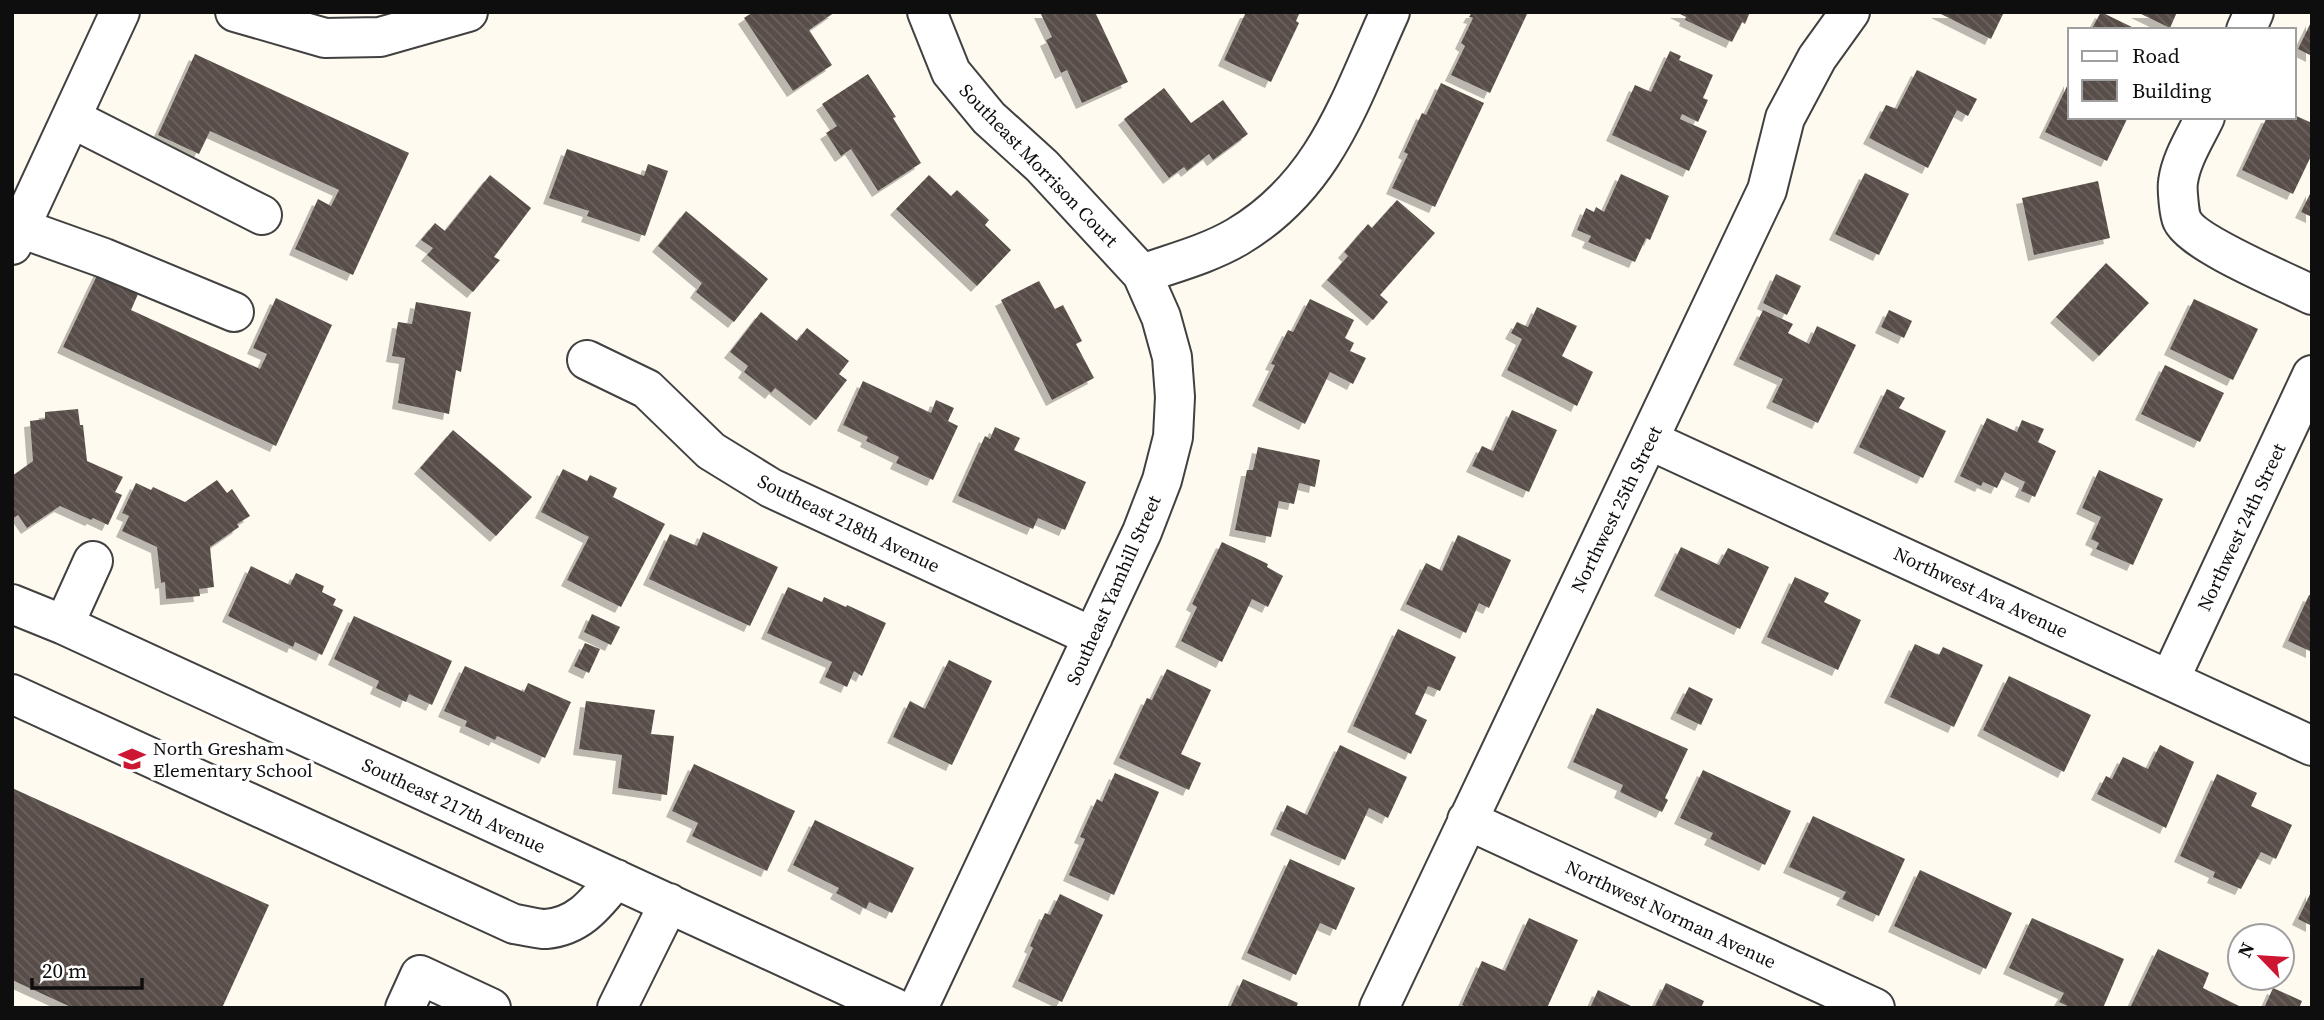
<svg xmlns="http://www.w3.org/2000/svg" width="2324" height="1020" font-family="'Source Serif 4',serif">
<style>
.building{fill:url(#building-back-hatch);filter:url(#shadow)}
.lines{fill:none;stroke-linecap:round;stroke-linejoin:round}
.minor-casing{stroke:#414141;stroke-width:42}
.minor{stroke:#fff;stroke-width:38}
.labels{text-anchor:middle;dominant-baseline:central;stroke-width:7;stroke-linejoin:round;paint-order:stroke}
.street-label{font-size:19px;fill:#0e0e0e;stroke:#fff}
.poi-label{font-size:19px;fill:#0e0e0e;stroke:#fff;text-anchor:start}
</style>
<defs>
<pattern id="building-back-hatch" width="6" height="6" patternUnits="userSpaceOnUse" patternTransform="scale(1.75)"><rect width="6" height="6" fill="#584e49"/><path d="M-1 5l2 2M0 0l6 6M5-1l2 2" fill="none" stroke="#6b635f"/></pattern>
<filter id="shadow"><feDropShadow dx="-6" dy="6" stdDeviation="0" flood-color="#0004"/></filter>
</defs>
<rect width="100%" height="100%" fill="#fffaef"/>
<path class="building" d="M753 12H835L809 30 832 65 793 91 744 18Z
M1040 12H1095L1128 82 1082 103 1067 70 1061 73 1046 40 1052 37Z
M1246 12H1300L1296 21 1299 23 1271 82 1224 60Z
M1472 12H1528L1490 93 1451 75 1465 46 1461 43 1473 18 1469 17Z
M1676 12H1750L1745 24 1742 22 1732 42 1685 20 1686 17Z
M1937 12H2004L1991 39Z
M2101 12 2138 30H2091Z
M2137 12H2177L2170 28Z
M2312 20V56L2298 49Z
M1670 51 1681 56 1679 60 1713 75 1703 98 1708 100 1698 122 1682 114 1680 119 1707 131 1689 171 1612 135 1635 85 1651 92Z
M195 54 409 153 353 275 295 249 318 199 331 206 339 190 210 131 199 154 158 135Z
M1917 70 1977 99 1968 116 1957 110 1928 168 1869 138 1886 105 1897 109Z
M868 74 896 117 893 118 921 163 878 191 851 149 841 156 826 133 837 126 822 104Z
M2070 80V117H2128L2107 161 2045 132Z
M1441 83 1484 103 1435 207 1392 188 1408 154 1404 152 1422 113 1426 115Z
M1164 88 1191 123 1223 100 1248 134 1213 160 1209 154 1187 171 1184 167 1169 178 1124 119Z
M2294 115 2312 123V154L2293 194 2242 170 2267 117H2294Z
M567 149 644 176 648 164 668 171 645 236 587 216 589 211 549 198Z
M1865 173 1909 194 1879 255 1835 234Z
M1621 174 1669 196 1650 240 1646 238 1635 262 1588 242 1591 236 1577 230 1586 208 1594 212 1596 207 1604 212Z
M490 175 531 208 494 257 500 260 473 292 427 255 433 248 421 240 435 223 445 231Z
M929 175 951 196 957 190 989 220 985 225 1011 250 977 286 896 209Z
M2098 181 2110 238 2034 255 2022 198Z
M2312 190V217L2301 212Z
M1397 200 1435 233 1380 295 1388 302 1373 320 1327 280 1348 256 1344 252 1368 224 1372 228Z
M686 211 768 279 734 322 696 292 702 283 658 246Z
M2106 263 2149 303 2099 356 2056 317Z
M101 267 142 285 131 310 260 369 267 354 253 348 276 298 332 325 276 446 63 347Z
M1776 274 1801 286 1787 315 1763 303Z
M1039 281 1055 309 1063 305 1082 341 1076 344 1094 378 1052 400 1001 300Z
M1310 299 1354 320 1345 338 1354 343 1350 351 1366 358 1353 384 1330 372 1305 424 1258 400 1275 365 1271 364 1288 330 1293 332Z
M2194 299 2258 329 2233 380 2170 349Z
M416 302 471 312 461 372 456 370 449 414 398 403 405 358 392 356 398 322 412 324Z
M1537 307 1577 326 1562 356 1593 372 1577 406 1507 370 1522 339 1511 333 1517 322 1528 327Z
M1763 310 1793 324 1788 333 1809 344 1817 326 1856 345 1818 423 1772 402 1783 379 1739 359Z
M1889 310 1912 321 1904 338 1881 327Z
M761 312 797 341 807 328 849 361 839 374 847 380 816 420 775 388 771 393 744 372 748 366 730 352Z
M2165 365 2224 393 2200 442 2141 414Z
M863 381 931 413 936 400 954 408 948 421 958 426 933 480 896 463 899 457 866 441 868 437 843 425Z
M1887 389 1905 398 1899 408 1946 431 1923 478 1859 447Z
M78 409 80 425H83L87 461 123 477 115 492 122 495 108 525 93 518 91 520 60 506 27 528 18 515 12 519V476L33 461 30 421 45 419V412Z
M1512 410 1557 430 1529 492 1472 466 1482 446 1493 451Z
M1987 418 2017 432 2022 420 2044 429 2038 442 2056 451 2035 497 2021 491 2025 482 2005 472 1997 488 1983 482 1981 486 1960 476Z
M995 427 1020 438 1014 450 1086 482 1065 530 1038 518 1033 529 958 496 985 436 990 439Z
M453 430 532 497 496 536 420 468Z
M1258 447 1320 460 1315 487 1299 483 1294 504 1279 501 1271 537 1235 530 1247 470H1253Z
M563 469 587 481 590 475 617 488 613 497 665 524 621 607 567 580 589 537 541 512Z
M2099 470 2163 499 2133 565 2096 549 2099 543 2091 539 2101 517 2082 508Z
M217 480 227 493 232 489 250 516 237 524 239 527 210 547 214 587 199 589 200 596 166 599 165 582 161 583 157 547 122 531 129 516 122 513 136 483 151 490 153 487 185 502Z
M703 532 778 567 750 626 649 579 670 534 697 546Z
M1458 535 1511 560 1489 608 1479 603 1466 633 1406 604 1426 563 1442 571Z
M1222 542 1268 564 1267 567 1283 576 1268 607 1252 599 1222 662 1181 641 1197 607 1192 604Z
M1681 547 1719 565 1728 548 1769 567 1740 629 1660 590Z
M251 566 290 585 296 573 324 586 322 592 336 599 333 605 343 610 322 655 295 642 293 647 228 616Z
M1795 577 1829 593 1824 602 1861 620 1838 670 1767 637Z
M788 587 822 602 824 597 846 607 847 605 886 623 862 676 854 671 847 687 825 677 832 662 767 633Z
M2309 595 2312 596V652L2288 641Z
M592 614 620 627 611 645 584 632Z
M354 616 452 661 432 705 409 694 406 702 376 688 379 681 334 659Z
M1398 629 1456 657 1440 691 1428 686 1415 714 1427 720 1411 754 1353 726Z
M585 643 600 649 589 673 574 666Z
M1915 644 1939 655 1943 647 1983 665 1954 727 1890 697Z
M949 660 992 681 952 765 893 737 910 701 925 709Z
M465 666 524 692 528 683 571 702 545 758 497 736 495 740 465 726 467 721 444 711Z
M1167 669 1211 690 1181 754 1201 763 1189 790 1119 758 1147 698 1152 700Z
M2009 676 2091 715 2064 772 1983 730Z
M1689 687 1713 699 1701 725 1676 713Z
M586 701 655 710 651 734 674 736 667 795 618 788 622 755 579 749Z
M1597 708 1688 749 1665 798 1668 800 1662 812 1620 792 1623 785 1573 762Z
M1340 745 1407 777 1388 818 1369 808 1345 860 1276 829 1287 805 1307 815Z
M2160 745 2194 762 2166 828 2097 794 2106 776 2112 779 2123 757 2148 769Z
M694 764 795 811 767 871 692 836 698 823 672 811Z
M1703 770 1791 811 1765 865 1710 839 1713 833 1680 818Z
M1115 773 1159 792 1114 895 1069 875 1085 839 1080 837 1097 799 1102 802Z
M2217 774 2257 793 2251 806 2292 825 2276 859 2261 852 2241 889 2213 877 2215 872 2180 856Z
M12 788 269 905 222 1008H73L12 980Z
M1813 816 1905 859 1879 916 1842 899 1846 892 1789 867Z
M815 820 914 868 892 913 869 902 866 909 836 893 839 888 793 865Z
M1290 859 1355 888 1336 930 1320 923 1296 975 1247 953Z
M1920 870 2012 913 1986 969 1894 926Z
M2312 890V926L2298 919Z
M1060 894 1103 915 1062 1002 1018 981 1033 948 1030 946 1045 913 1050 915Z
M1529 918 1578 940 1547 1008H1469L1462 1005 1482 961 1505 971Z
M2032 918 2124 959 2103 1008H2072L2059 1002 2064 993 2009 968Z
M2158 949 2209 973 2203 988 2239 1006 2238 1008H2130Z
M1243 979 1298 1003 1296 1008H1230Z
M1666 983 1704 1001 1701 1008H1654Z
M2273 988 2302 1001 2299 1008H2264Z
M1598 990 1635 1008H1590Z"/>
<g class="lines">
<g class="minor-casing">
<path id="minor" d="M235 12 325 38 380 37 468 12
M2246 30 2254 12
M2205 117C2195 138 2181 159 2178 182 2177 188 2179 214 2182 220 2192 243 2286 282 2312 295
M71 118 262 215
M20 228 104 258 234 312
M12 245 120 12
M1142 274C1173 263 1208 254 1237 237 1325 185 1350 100 1390 12
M587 360 647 389 711 451 771 488 1093 637
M1649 440 2312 746
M12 604 64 625 895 1008
M64 625 93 561
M2170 679 2312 375
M12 694 514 924C524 925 536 929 546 929 580 926 596 903 616 879
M1467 820 1875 1008
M405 1008 420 975 491 1008
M617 1008 669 903
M918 1008 1142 532 1162 480 1173 437 1175 397 1172 357 1161 317 1142 274 1042 166 989 118 951 72 927 12
M1379 1008 1767 190 1785 118 1817 58 1850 12"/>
</g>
<use href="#minor" class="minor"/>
</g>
<defs>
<g id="school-bare" transform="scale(2.1)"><path d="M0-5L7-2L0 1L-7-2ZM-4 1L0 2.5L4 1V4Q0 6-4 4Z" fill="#cd1732" stroke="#fff" stroke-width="2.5" paint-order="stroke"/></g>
</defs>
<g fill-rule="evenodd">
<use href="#school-bare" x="132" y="759"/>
</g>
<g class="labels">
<g class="street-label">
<text transform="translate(1039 165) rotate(46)">Southeast Morrison Court</text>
<text transform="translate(1616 509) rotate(-64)">Northwest 25th Street</text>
<text transform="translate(849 523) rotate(26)">Southeast 218th Avenue</text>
<text transform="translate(2241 527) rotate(-65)">Northwest 24th Street</text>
<text transform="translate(1113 590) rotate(-66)">Southeast Yamhill Street</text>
<text transform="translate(1981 592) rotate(25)">Northwest Ava Avenue</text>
<text transform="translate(454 805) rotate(25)">Southeast 217th Avenue</text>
<text transform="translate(1671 914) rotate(25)">Northwest Norman Avenue</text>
</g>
<g class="poi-label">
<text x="153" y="748">North Gresham<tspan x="153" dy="22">Elementary School</tspan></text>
</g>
</g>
<rect width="2324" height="1020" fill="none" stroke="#0e0e0e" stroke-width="28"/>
<rect x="2068" y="28" width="228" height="91" fill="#ffffff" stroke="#9f9f9f" stroke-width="2"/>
<rect x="2082" y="51" width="35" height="10" fill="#ffffff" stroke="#9f9f9f" stroke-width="2"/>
<text x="2132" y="63" font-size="21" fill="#0e0e0e">Road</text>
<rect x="2082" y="80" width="35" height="21" fill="url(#building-back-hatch)" stroke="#9f9f9f" stroke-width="2"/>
<text x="2132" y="98" font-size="21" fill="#0e0e0e">Building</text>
<g transform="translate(2261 957) rotate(295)"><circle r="33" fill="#ffffff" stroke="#9f9f9f" stroke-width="2"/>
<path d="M0-5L12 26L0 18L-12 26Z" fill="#cd1732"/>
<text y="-10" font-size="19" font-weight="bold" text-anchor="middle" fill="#0e0e0e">N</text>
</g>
<path d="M32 978v10h110v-10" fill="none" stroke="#0e0e0e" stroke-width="3.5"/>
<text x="42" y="978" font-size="21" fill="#0e0e0e" stroke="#ffffff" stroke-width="5" paint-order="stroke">20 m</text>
</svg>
